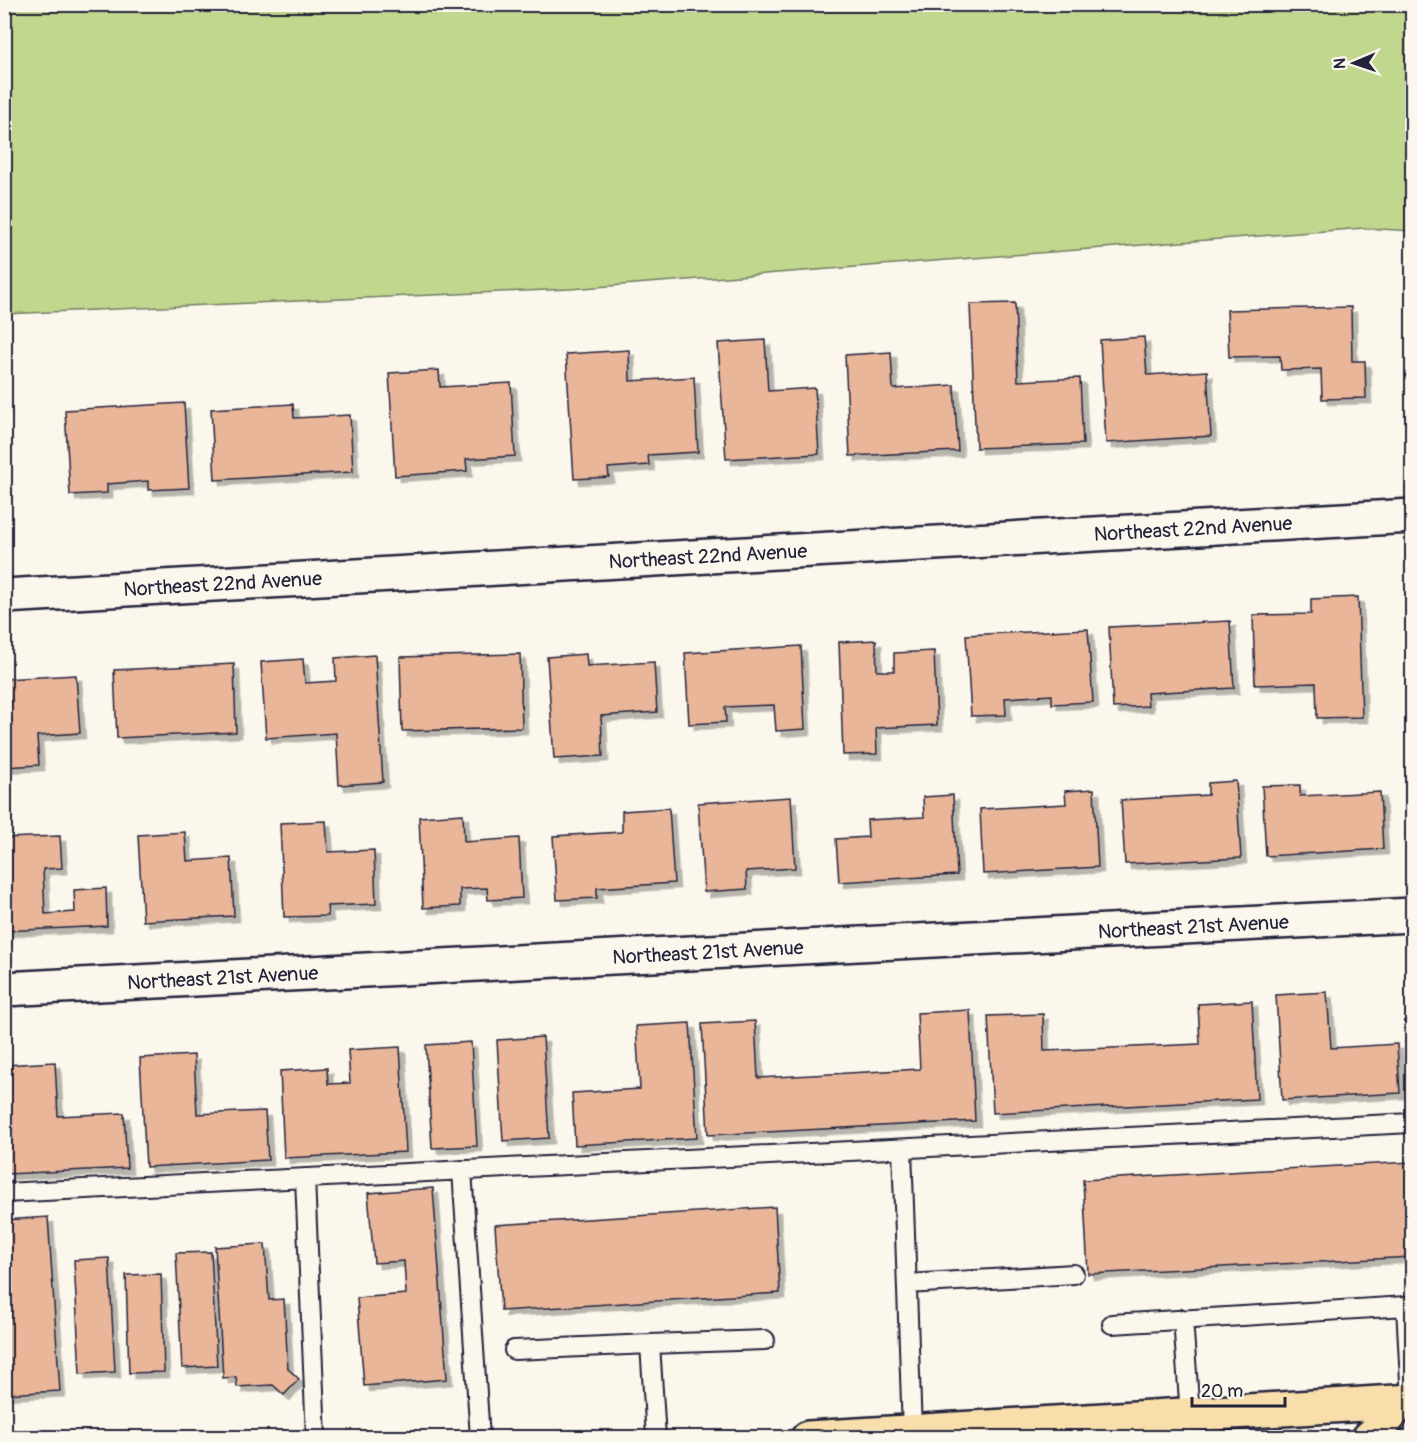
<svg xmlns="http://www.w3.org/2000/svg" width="1417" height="1442" font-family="Pangolin,sans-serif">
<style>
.green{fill:#c0d78d;stroke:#717c64;stroke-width:1.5}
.building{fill:#e9b69a;stroke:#22223b;stroke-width:1.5;filter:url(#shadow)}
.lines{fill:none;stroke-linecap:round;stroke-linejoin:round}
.lane-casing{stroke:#22223b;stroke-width:22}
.street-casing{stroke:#22223b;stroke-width:38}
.primary-casing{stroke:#22223b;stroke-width:38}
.lane{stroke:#fbf7ec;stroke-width:18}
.street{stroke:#fbf7ec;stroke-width:33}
.primary{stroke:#f8deab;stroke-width:33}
.labels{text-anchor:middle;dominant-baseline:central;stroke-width:4.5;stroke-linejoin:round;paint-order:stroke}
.street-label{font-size:20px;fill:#22223b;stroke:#fbf7ec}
</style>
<defs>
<filter id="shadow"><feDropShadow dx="5.5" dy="5.5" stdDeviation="0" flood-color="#0004"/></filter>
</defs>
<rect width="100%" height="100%" fill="#fbf7ec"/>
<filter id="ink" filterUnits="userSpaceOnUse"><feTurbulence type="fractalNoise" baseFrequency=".0167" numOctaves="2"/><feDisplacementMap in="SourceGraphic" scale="12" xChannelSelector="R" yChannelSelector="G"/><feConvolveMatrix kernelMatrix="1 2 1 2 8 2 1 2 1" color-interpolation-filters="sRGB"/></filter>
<g filter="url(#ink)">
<path class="green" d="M4 5H1412V231L1364 228 570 289 5 314Z"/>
<path class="building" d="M1015 303 1018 381 1080 378 1083 444 976 448 970 304Z
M1351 307 1352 361H1365L1366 398 1322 399 1321 369 1281 370 1280 356 1229 357 1227 310Z
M1144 337 1147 375 1207 371 1211 436 1106 443 1100 340Z
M765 340 768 391 815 388 819 454 726 459 718 343Z
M629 350 630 381 694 377 698 452 648 455 649 465 608 468 609 477 574 479 566 354Z
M891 352 893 389 954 385 958 451 850 456 845 355Z
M439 370 440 387 511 383 515 456 466 459 467 471 395 476 389 373Z
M184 403 189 488 148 490V481L107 484V493L70 495 65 410Z
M293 404 294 418 350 415 353 472 215 480 211 409Z
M1358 597 1362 717 1317 718 1316 683 1255 685 1253 615 1311 614V599Z
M1412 611V677L1408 612Z
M1230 621 1234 688 1147 693 1148 706 1113 708 1109 627Z
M1088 629 1093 702 1052 704V695L1005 698 1006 715 971 716 966 635Z
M876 640 877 671H894V653L934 651 937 725 876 728 877 754 843 755 839 642Z
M801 646 805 729 776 731 774 705 725 707 726 722 689 724 685 653Z
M520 654 522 728 402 731 400 657Z
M586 654 587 666 654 662 657 712 601 716 603 756 554 759 547 657Z
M375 655 383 782 339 785 336 733 266 738 261 662 303 659 305 683 336 681 335 658Z
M234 664 236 732 117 738 114 670Z
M76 675 80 733 37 736 39 765 4 767V679Z
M1236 781 1241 858 1125 864 1121 800 1208 795V783Z
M1405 783H1412V845L1409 846Z
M1300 785V796L1380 792 1383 849 1266 856 1262 786Z
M1094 789 1098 867 983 874 980 809 1066 804 1065 791Z
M953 795 957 875 839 882 836 839 868 837 867 820 924 817 923 797Z
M791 797 795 868 746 871 747 889 704 892 698 803Z
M669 808 674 883 597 888V898L557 900 553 836 622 832V811Z
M463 814 464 842 519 838 522 898 488 900 487 888 460 889V906L423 908 419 817Z
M326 821 328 852 374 850 376 904 327 906 328 916 284 917 280 823Z
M185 832 187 861 231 858 234 916 143 921 138 835Z
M60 836 62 868 43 869 45 914 75 912 74 890 106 888 107 926 4 931V838Z
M1327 992 1331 1048 1397 1044 1400 1093 1282 1100 1276 995Z
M1252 1001 1257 1099 993 1113 988 1016 1043 1014 1044 1051 1200 1044 1198 1004Z
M970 1010 975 1121 708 1135 702 1024 755 1021 758 1078 920 1069 917 1013Z
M690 1023 697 1138 575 1145 572 1093 640 1089 636 1026Z
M543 1037 549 1138 503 1141 497 1040Z
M471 1042 477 1146 432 1148 426 1045Z
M400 1047 406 1152 284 1158 280 1071 327 1068 328 1084 350 1083 348 1050Z
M194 1055 197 1114 265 1111 268 1160 146 1167 140 1058Z
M55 1062 58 1116 124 1113 127 1168 7 1174 4 1065Z
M1412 1162V1257L1088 1274 1083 1180Z
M433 1188 447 1379 364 1386 357 1298 406 1294 404 1261 374 1263 368 1193Z
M775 1207 780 1293 501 1311 495 1225Z
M48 1217 60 1391 4 1394V1220Z
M265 1244 269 1300 284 1299 288 1369 299 1379 284 1395 273 1385 237 1387 236 1377 223 1378 215 1247Z
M211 1252 217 1366 182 1368 176 1253Z
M109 1258 115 1372 80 1374 74 1260Z
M161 1274 164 1372 129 1373 126 1275Z"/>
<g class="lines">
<g class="lane-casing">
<path id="lane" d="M902 1149 912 1431
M462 1170 480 1438
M305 1178 316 1438
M4 1193 1412 1123
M907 1284 1074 1274
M1183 1319 1190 1415
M1112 1324 1406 1306
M514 1350 650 1344
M1411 1401 1406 1306H1412
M656 1438 650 1344 765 1340"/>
</g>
<g class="street-casing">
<g id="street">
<path id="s1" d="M4 596 1412 516"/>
<path id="s2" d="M4 989 1412 915"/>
</g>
</g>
<g class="primary-casing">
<path id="primary" d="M808 1438 1412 1401
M1369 1438 1379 1429 1400 1402"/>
</g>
<use href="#lane" class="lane"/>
<use href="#street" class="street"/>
<use href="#primary" class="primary"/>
</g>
</g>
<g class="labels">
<g class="street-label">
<text stroke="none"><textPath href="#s1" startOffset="1191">Northeast 22nd Avenue</textPath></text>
<text stroke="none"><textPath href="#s1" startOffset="705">Northeast 22nd Avenue</textPath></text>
<text stroke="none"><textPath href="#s1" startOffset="219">Northeast 22nd Avenue</textPath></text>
<text stroke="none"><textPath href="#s2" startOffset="1191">Northeast 21st Avenue</textPath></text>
<text stroke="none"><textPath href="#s2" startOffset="705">Northeast 21st Avenue</textPath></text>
<text stroke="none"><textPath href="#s2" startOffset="219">Northeast 21st Avenue</textPath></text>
</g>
</g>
<rect width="1417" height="1442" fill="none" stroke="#fbf7ec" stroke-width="24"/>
<rect x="12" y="12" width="1393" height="1418" fill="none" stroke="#22223b" stroke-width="2" filter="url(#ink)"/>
<g transform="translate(1354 63) rotate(268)" stroke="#fbf7ec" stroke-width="4.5" paint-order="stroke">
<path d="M0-4.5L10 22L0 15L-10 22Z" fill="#22223b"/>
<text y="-9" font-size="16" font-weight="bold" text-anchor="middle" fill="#22223b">N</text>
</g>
<path d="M1192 1397v9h93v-9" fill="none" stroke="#22223b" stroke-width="3"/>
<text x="1201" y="1397" font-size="18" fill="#22223b" stroke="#fbf7ec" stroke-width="4.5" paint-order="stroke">20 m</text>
</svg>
